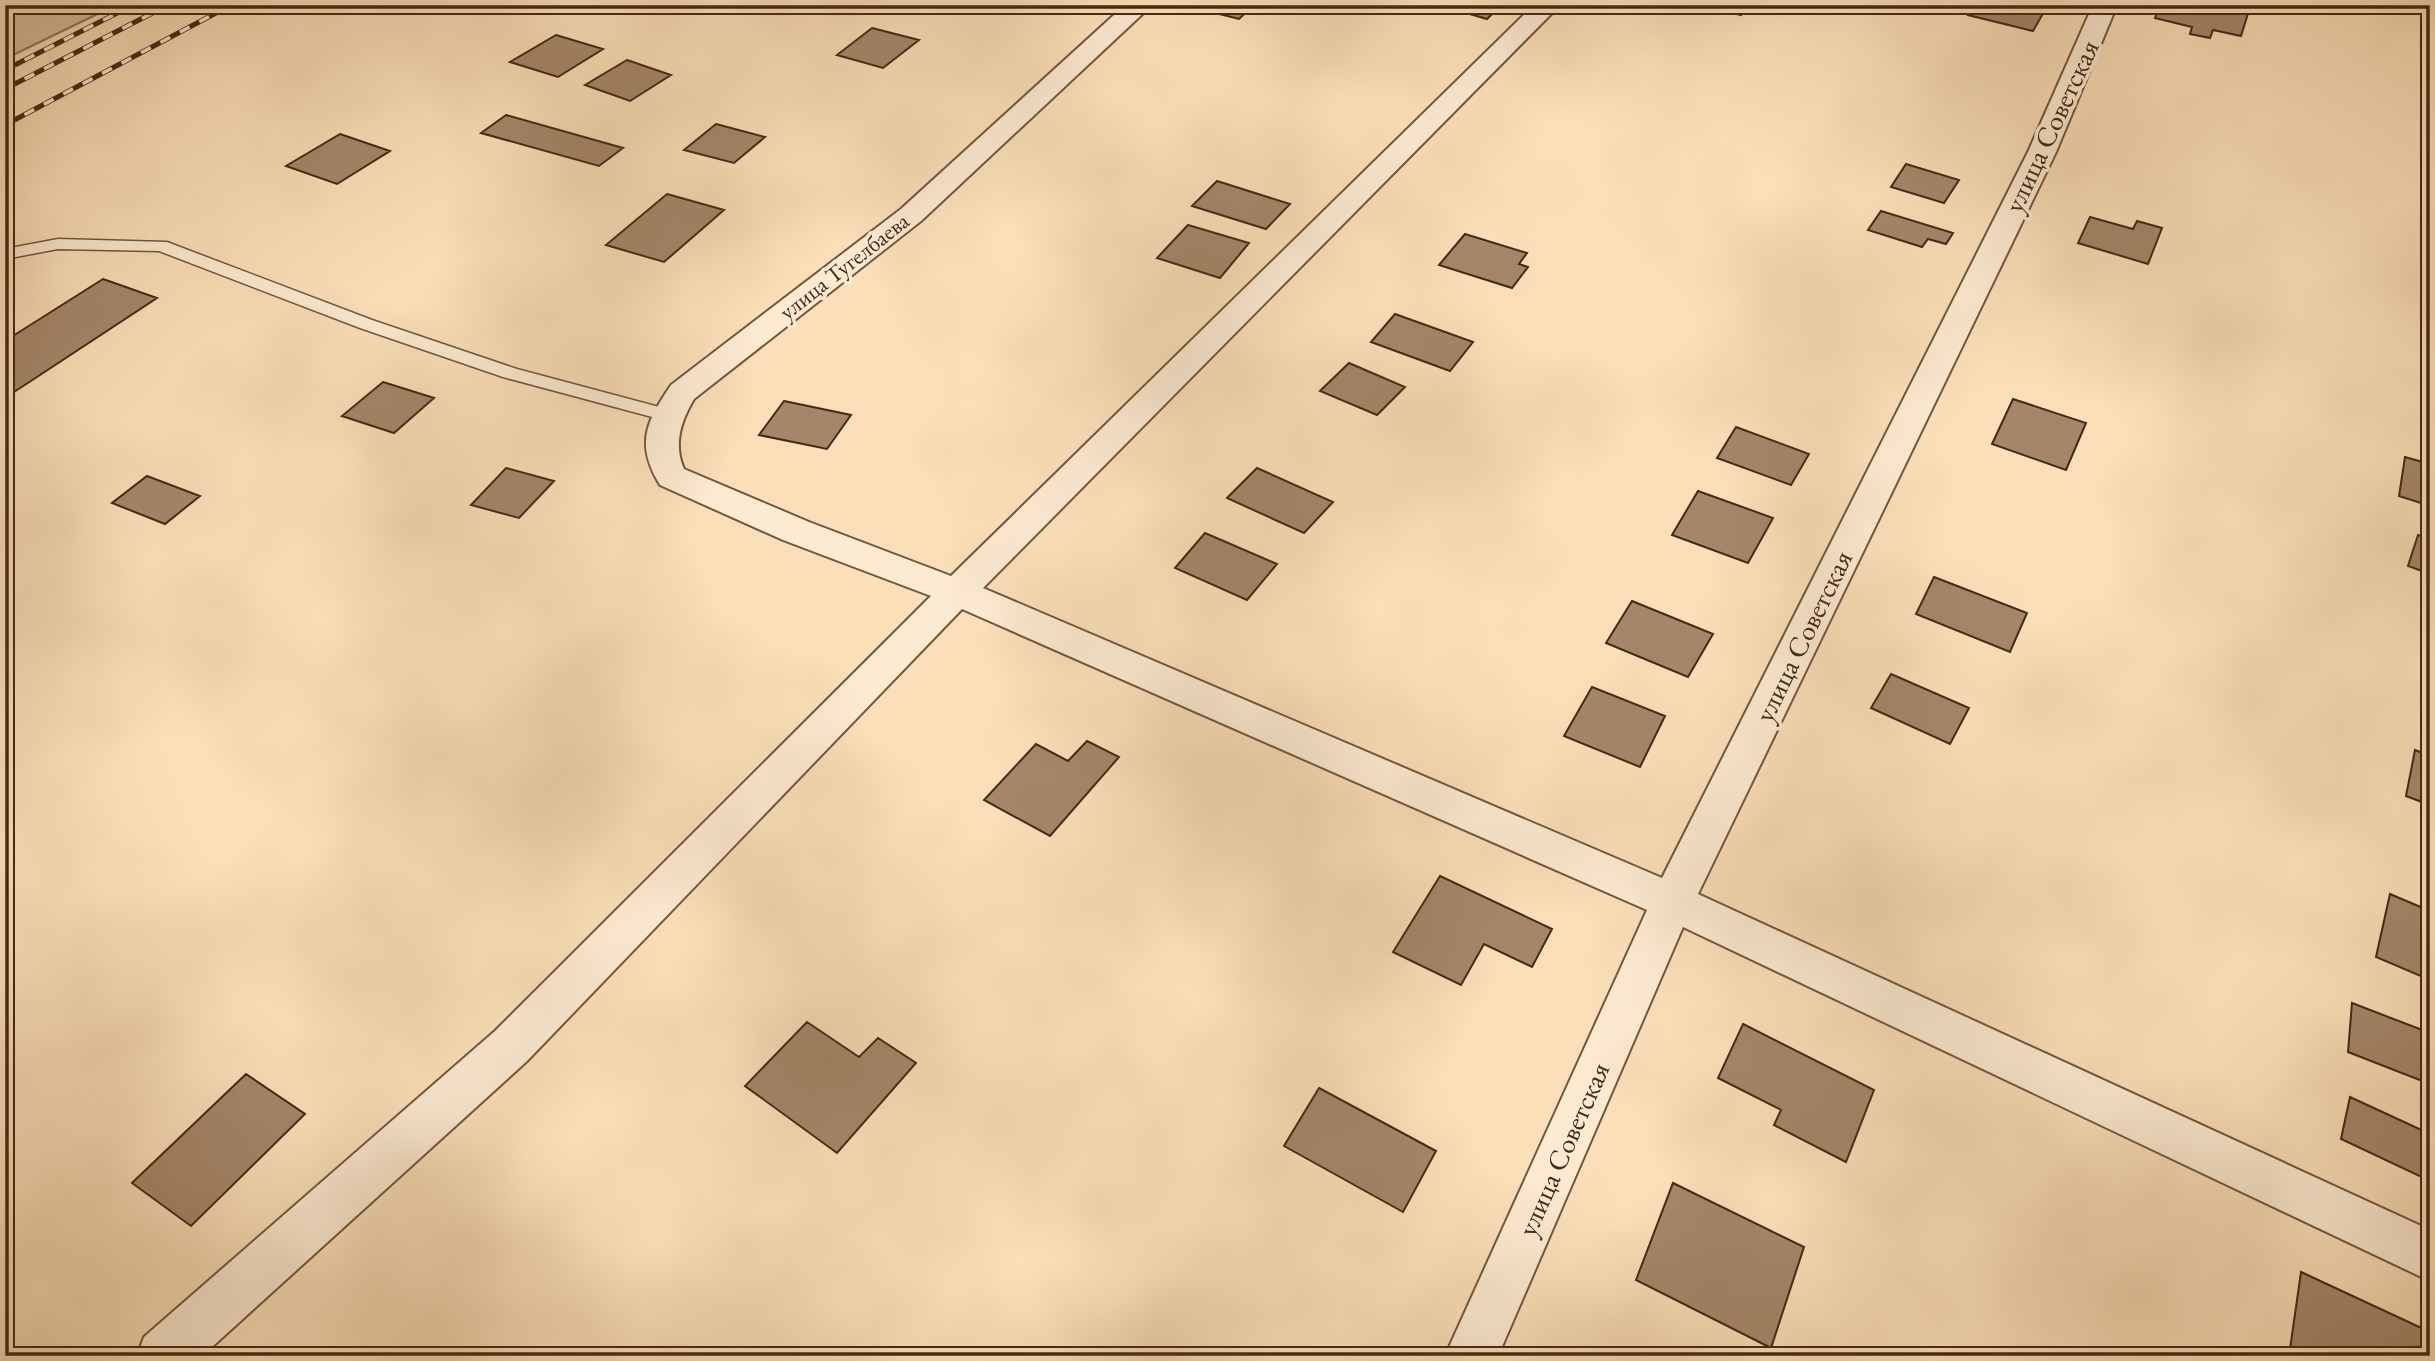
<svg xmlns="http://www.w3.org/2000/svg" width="2435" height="1361" font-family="'EB Garamond',serif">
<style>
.green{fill:#dbc09c;stroke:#907458;stroke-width:2}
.building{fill:#a4876a;stroke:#462815;stroke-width:2}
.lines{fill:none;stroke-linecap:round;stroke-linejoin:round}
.service-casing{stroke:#73563e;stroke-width:3}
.minor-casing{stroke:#73563e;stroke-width:4}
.service{fill:#fcead1;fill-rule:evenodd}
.minor{fill:#fcead1;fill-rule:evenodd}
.rail-casing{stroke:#462815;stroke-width:5}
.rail{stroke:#fcead1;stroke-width:3.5;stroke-dasharray:11;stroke-linecap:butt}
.labels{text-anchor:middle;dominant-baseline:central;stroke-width:7;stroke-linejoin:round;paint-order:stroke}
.far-street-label{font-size:23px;fill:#462815;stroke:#fcead1}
.street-label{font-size:28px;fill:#462815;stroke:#fcead1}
</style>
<rect width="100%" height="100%" fill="#fadfb8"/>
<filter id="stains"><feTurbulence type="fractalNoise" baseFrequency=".00286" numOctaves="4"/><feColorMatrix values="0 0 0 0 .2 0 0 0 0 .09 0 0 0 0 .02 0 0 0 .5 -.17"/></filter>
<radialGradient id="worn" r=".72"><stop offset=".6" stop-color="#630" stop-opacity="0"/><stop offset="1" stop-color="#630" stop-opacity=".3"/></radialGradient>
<path class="green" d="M5 5H116L5 59Z"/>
<path class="building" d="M1194 5H1254L1239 19 1191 7Z
M1439 5H1501L1487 19Z
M1704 5H1749L1741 15Z
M1974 5H2026L2045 10 2033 31 1968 15Z
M2160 5H2241L2250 7 2241 36 2213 30 2210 38 2190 34 2192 27 2155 18Z
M872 28 919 40 883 68 837 55Z
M556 35 603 49 558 77 510 62Z
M627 60 671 75 630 101 585 85Z
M506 115 623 148 599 166 481 133Z
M716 124 765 137 734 163 684 150Z
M340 134 390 151 337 184 286 166Z
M1906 164 1959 180 1944 203 1891 187Z
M1217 181 1290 204 1266 229 1192 206Z
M667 194 724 210 664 262 606 245Z
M1881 211 1953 233 1946 244 1928 239 1922 247 1868 230Z
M2090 217 2133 229 2137 221 2162 228 2148 264 2078 243Z
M1188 225 1249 243 1220 278 1157 258Z
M1465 234 1527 253 1519 264 1528 267 1512 288 1439 265Z
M103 279 157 298 5 398V341Z
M1395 314 1473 342 1450 371 1371 342Z
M1349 363 1405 387 1377 415 1320 391Z
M383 382 434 398 394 433 342 416Z
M2013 399 2086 423 2066 470 1992 444Z
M784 401 851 415 827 449 759 435Z
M1736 427 1809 454 1791 485 1717 458Z
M2405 457 2430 464V506L2399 496Z
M506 468 554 481 519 518 471 505Z
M1257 468 1333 502 1304 533 1227 498Z
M147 476 200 496 165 524 112 503Z
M1698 491 1773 518 1748 563 1672 535Z
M1205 533 1277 564 1247 600 1175 568Z
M2418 535 2430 539V574L2408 566Z
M1934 577 2027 613 2010 652 1916 614Z
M1632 601 1713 634 1688 677 1606 643Z
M1891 674 1969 708 1950 744 1871 708Z
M1592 687 1665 716 1640 767 1564 736Z
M1087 741 1119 757 1050 836 984 800 1036 744 1068 761Z
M2415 750 2430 756V805L2406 796Z
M1440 876 1552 929 1532 967 1484 944 1461 985 1393 952Z
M2390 894 2430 911V980L2376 957Z
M2352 1003 2430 1033V1084L2348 1052Z
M807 1022 859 1057 878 1038 916 1063 837 1153 745 1086Z
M1743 1024 1874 1090 1846 1162 1774 1125 1781 1110 1718 1078Z
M246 1074 305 1114 191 1226 132 1183Z
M1319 1088 1436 1151 1403 1212 1284 1146Z
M2350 1097 2430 1134V1181L2341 1139Z
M1673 1183 1804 1247 1771 1348 1636 1280Z
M2301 1272 2430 1332V1356H2289Z"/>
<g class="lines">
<g class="service-casing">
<path id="service" d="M58 239 167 242 372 320 517 369 674 411 677 415 674 419 667 421 503 377 360 328 159 251 58 249 5 259V249Z"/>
</g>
<g class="minor-casing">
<path id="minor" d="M1125 5H1152L921 221 694 399C681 421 673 444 684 469L809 522 951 576 1534 5H1560L983 588 1662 878 2028 152 2093 5H2117L2056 152 1698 894 2430 1230V1281L1683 927 1498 1356H1445L1647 910 962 609 527 1061 202 1356H137L144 1337 495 1031 931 596 783 540 660 485C635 444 646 422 671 385L901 209Z"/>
</g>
<use href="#service" class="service"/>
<use href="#minor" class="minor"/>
<g class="rail-casing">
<path id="rail" d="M5 70 133 5
M5 89 168 5
M5 125 231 5"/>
</g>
<use href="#rail" class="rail"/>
</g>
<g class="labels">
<g class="far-street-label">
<text transform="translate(844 266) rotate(-38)">улица Тугелбаева</text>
</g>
<g class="street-label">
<text transform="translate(2051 126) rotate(-65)">улица Советская</text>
<text transform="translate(1803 636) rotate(-64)">улица Советская</text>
<text transform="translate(1563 1149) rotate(-66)">улица Советская</text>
</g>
</g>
<rect width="2435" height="1361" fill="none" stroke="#fadfb8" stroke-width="28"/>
<rect x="7" y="7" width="2421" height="1347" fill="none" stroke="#462815" stroke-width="3.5"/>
<rect x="14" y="14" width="2407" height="1333" fill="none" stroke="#462815" stroke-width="2"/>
<rect width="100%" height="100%" filter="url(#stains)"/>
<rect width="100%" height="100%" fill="url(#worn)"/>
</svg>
